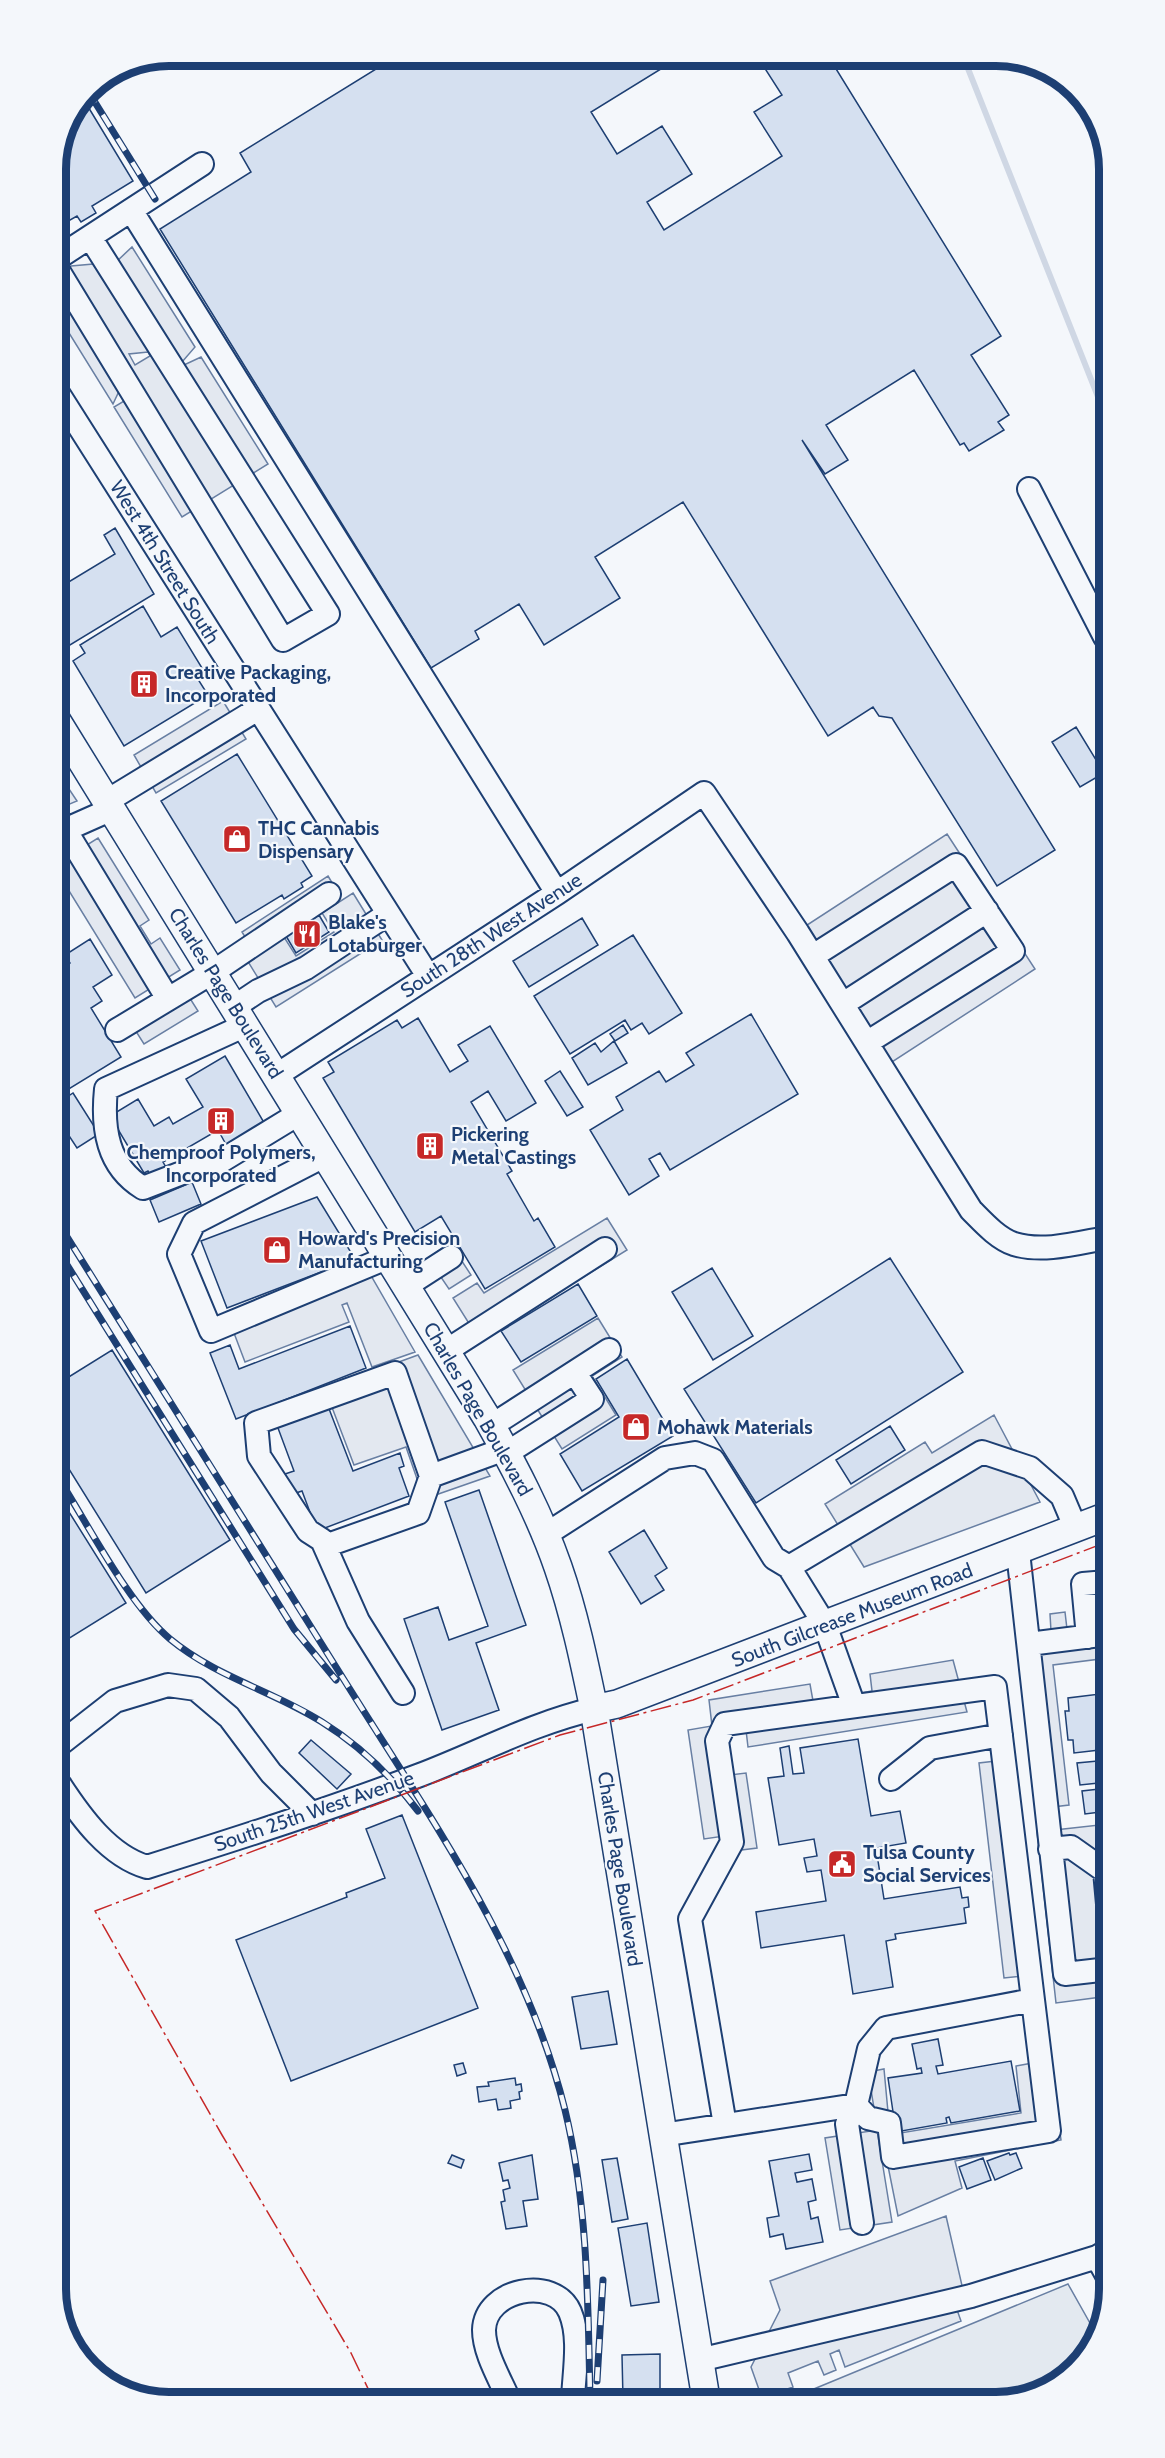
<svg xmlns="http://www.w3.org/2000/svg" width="1165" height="2458" font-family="Cabin,sans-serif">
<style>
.green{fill:#e3e9f0;stroke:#687fa3;stroke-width:1.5}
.parking{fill:#e3e8f0;stroke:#687fa3;stroke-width:1.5;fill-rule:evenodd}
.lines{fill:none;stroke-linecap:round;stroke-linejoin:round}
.stream{stroke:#cfd7e4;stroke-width:6}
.building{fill:#d5e0f0;stroke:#1d3f73;stroke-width:1.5}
.minor-casing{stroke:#1d3f73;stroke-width:26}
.major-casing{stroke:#1d3f73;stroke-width:30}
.minor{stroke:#f4f7fb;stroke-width:22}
.major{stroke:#f4f7fb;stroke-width:27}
.rail-casing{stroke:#1d3f73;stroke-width:7}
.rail{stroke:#f4f7fb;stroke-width:4.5;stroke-dasharray:14;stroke-linecap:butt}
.power{stroke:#c62828;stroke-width:1.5;stroke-dasharray:21 4.5 3 4.5;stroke-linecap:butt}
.labels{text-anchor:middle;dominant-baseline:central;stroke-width:4.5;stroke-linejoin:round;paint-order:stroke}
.street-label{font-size:20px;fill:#1d3f73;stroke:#f4f7fb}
.poi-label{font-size:20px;font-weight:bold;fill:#1d3f73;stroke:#f4f7fb;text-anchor:start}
.rim{fill:none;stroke:#1d3f73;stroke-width:8}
</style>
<rect width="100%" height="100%" fill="#f4f7fb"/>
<path class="green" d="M1068 2284 1095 2332 1086 2358 1033 2396 792 2398Z"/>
<path class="parking" d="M132 247 195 347 182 362 184 365 201 357 268 464 182 517 114 407 126 400 121 387 113 404 56 312V287L71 266 116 262ZM148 352 150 356 135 365 129 354Z
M223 701 246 739 156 793 134 755Z
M57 771 77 801 58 809Z
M947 834 1035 969 892 1062 804 927Z
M98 838 149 920 140 926 151 944 160 938 180 970 135 998 58 873V863Z
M328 876 340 896 254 952 242 932Z
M353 893 382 940 276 1007 247 960 284 937 296 956 334 932 322 913Z
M179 981 198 1011 144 1044 125 1014Z
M607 1218 627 1250 480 1341 453 1298 477 1283 484 1293Z
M450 1243 471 1275 449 1289 428 1258Z
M362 1260 415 1352 372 1367 347 1303 342 1305 349 1322 245 1362 226 1312Z
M598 1318 622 1357 592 1376 616 1415 562 1449 513 1370Z
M418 1355 490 1476 424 1499 406 1447 354 1465 325 1389Z
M994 1415 1040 1502 864 1567 825 1504 925 1442 932 1453Z
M1107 1570 1108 1658 1053 1665 1069 1805 1036 1809 1016 1634 1051 1631 1050 1614 1065 1612 1067 1629 1102 1625 1096 1571Z
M953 1660 967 1712 748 1747 746 1730 724 1733 730 1775 746 1773 757 1848 726 1852 724 1836 704 1839 688 1730 712 1726 709 1700 810 1684 813 1701 872 1691 870 1674Z
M1013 1759 1039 1974 1004 1978 979 1763Z
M1108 1824 1109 1996 1056 2003 1037 1832Z
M1049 2060 1061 2140 955 2161 962 2188 898 2216 882 2136 1021 2113 1016 2066Z
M884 2069 888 2112 875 2114 868 2072Z
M877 2130 892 2222 840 2230 825 2138Z
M946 2216 966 2303 956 2307 961 2321 845 2367 839 2350 830 2354 836 2370 824 2375 818 2361 788 2373 793 2387 762 2398 751 2367 780 2310 770 2281Z"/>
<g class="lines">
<path class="stream" d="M963 56 1104 412"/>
</g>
<path class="building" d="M397 56H682L591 112 617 154 662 126 692 174 647 202 664 230 782 156 754 112 782 95 757 56H847L833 64 1001 336 971 355 1009 415 998 422 1004 430 969 451 964 443 960 445 914 370 826 425 848 460 825 474 802 440 1055 850 997 886 892 718 879 716 873 707 828 736 683 502 595 557 620 598 544 645 519 604 475 631 479 639 431 668 160 229 251 172 240 153Z
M84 100 133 181 92 206 96 213 81 222 77 216 56 228V162Z
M115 528 154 594 65 648 57 636V589L115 554 104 535Z
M143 606 161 637 177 627 202 668 194 673 208 695 124 746 73 661 85 653 80 645Z
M1076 727 1104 773 1080 787 1052 742Z
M237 754 312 876 301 883 303 887 284 899 282 895 236 923 161 801Z
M319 915 329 932 296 953 286 936Z
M582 918 598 945 529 987 513 961Z
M633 935 682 1013 649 1034 642 1023 631 1030 625 1020 570 1054 534 996Z
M90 939 112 975 93 987 102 1001 91 1008 121 1057 59 1095 58 954 65 966 70 963 65 955Z
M751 1014 798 1094 670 1170 660 1153 649 1159 659 1176 629 1195 590 1130 623 1110 616 1097 659 1071 666 1082 694 1065 686 1053Z
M418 1018 450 1072 468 1061 458 1045 490 1026 536 1103 506 1121 488 1091 471 1102 512 1171 507 1174 534 1221 538 1218 555 1247 485 1289 441 1216 415 1232 323 1078 334 1072 328 1062 397 1020 402 1028Z
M623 1025 628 1033 615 1041 610 1034Z
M614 1041 627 1063 588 1085 572 1058 595 1043 601 1052Z
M225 1056 266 1126 228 1148 218 1130 163 1162 167 1169 152 1178 148 1171 144 1173 110 1116 138 1099 154 1126 169 1117 173 1124 203 1107 186 1079Z
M560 1071 583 1107 567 1116 545 1081Z
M73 1093 99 1134 77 1148 58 1119V1103Z
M192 1182 201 1204 159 1222 150 1200Z
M317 1197 355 1259 227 1308 201 1241Z
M890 1258 963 1372 756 1503 684 1389Z
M712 1268 753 1336 713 1360 672 1292Z
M578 1284 597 1316 521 1362 501 1331Z
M350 1326 366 1368 236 1419 210 1353 230 1345 239 1369Z
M112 1350 230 1540 146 1593 59 1453V1383Z
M627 1359 673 1436 582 1491 560 1454 619 1417 596 1379Z
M326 1401 353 1471 400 1453 404 1466 399 1468 409 1496 317 1531 302 1491 293 1494 285 1474 294 1471 275 1420Z
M890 1426 905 1450 851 1484 836 1460Z
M479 1490 526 1625 476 1643 499 1710 442 1730 404 1619 438 1607 449 1640 488 1626 445 1502Z
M59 1496 126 1603 60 1644Z
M644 1530 667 1568 655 1576 664 1590 641 1604 609 1552Z
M1108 1693V1749L1074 1753 1073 1740H1068L1065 1711H1069L1068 1698Z
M858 1739 871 1816 900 1811 906 1843 876 1848 884 1899 960 1887 962 1898 968 1897 969 1907 964 1908 966 1923 895 1934 896 1939 886 1941 893 1987 853 1994 844 1935 761 1948 756 1912 826 1901 821 1870 807 1872 804 1858 817 1856 814 1839 779 1845 768 1778 784 1776 780 1748 789 1746 793 1774 804 1773 800 1748Z
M311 1740 351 1774 337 1789 299 1753Z
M1108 1760V1782L1080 1785 1077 1763Z
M1108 1788V1811L1085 1814 1082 1791Z
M402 1815 478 2008 291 2081 236 1940 347 1897 346 1893 385 1878 366 1829Z
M608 1991 617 2044 581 2049 572 1997Z
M938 2039 943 2065 936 2066 938 2074 1011 2061 1020 2111 951 2123 949 2117 946 2118 947 2123 896 2132 888 2078 922 2073 921 2068 917 2069 912 2044Z
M463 2063 466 2073 457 2076 454 2065Z
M515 2078 516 2085 521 2084 522 2091 519 2092 520 2099 510 2101 511 2108 498 2110 496 2099 479 2102 477 2087 489 2086 488 2082Z
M1009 2153 1010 2155 1016 2153 1022 2168 995 2180 987 2161Z
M809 2154 812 2170 795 2173 797 2182 812 2179 816 2200 808 2202 811 2219 818 2217 823 2242 786 2249 783 2234 770 2237 767 2218 779 2216 769 2161Z
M452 2155 464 2160 461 2168 448 2163Z
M532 2155 538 2199 523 2201 527 2226 506 2229 501 2202 505 2201 503 2190 510 2188 508 2180 503 2181 499 2163Z
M617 2158 628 2219 612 2222 602 2160Z
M983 2158 991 2180 967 2189 959 2167Z
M647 2223 659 2302 631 2306 618 2228Z
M660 2354V2399H623L622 2355Z"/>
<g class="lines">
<g class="minor-casing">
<path id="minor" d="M131 210 557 893
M56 259 202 164
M56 267 283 640 328 614 90 237
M56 390 428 976
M1029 489 1105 637
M107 801 258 709
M58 818 168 999
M58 833 112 809
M813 956 956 865 1013 951 868 1042
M843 1004 987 911
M234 1007 258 991 306 968 388 914
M246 1025 106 1089C102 1128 107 1166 143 1188L187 1171 213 1166 300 1113
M117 1030 213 972 329 894
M277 1075 557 893 704 793 798 933 971 1210C983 1222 997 1238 1014 1244 1043 1253 1078 1243 1106 1238
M326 1155 194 1223 179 1254 211 1331 389 1257
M406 1286 451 1257
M446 1351 605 1249
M491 1426 609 1350
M507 1453 592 1399 575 1373
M545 1535 665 1458 695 1453 713 1460 774 1558 789 1567
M325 1546 418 1513 431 1476
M1018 1552 1065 1974 1109 1969
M1088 1637 1083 1584 1107 1582
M1029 1644 1108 1634
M403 1693 358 1621 322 1540 308 1531 259 1456 256 1423 395 1373 431 1476 505 1449
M854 1706 825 1625 789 1567 982 1452 1030 1468 1062 1496 1076 1529
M60 1744 115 1701 168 1685 196 1689 229 1717 271 1773 312 1814
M891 1779 930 1748 1001 1735
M60 1785C81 1817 109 1856 147 1867 239 1838 330 1809 420 1775 478 1753 533 1723 594 1709
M1050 1849 1071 1847 1105 1871 1108 1904
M856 2105 868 2118 889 2123 893 2157 1049 2131 1033 2000 886 2028 869 2049 856 2105 847 2124 862 2223
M725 2125 690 1919 732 1842 717 1741 725 1724 995 1687 1033 2000
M662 2135 856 2105
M1097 2257 1109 2279
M699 2360 971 2296 1097 2257 1109 2250
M509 2400C500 2379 484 2353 484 2330 485 2289 554 2275 570 2312 581 2338 574 2372 573 2399"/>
</g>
<g class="major-casing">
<path id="major" d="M57 721 487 1418C514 1466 540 1515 558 1567 574 1613 584 1661 594 1709L706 2399
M594 1709 617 1704 1107 1516"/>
</g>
<use href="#minor" class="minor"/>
<use href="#major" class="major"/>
<g class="rail-casing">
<path id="rail" d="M88 91 155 199
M59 1224C155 1377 250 1530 346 1683 431 1819 526 1952 565 2110 588 2205 588 2303 590 2399
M59 1252 294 1629 336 1680
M59 1479C89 1526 129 1605 170 1639 216 1677 273 1691 322 1722 359 1745 392 1777 418 1811
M597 2381 603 2280"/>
</g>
<use href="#rail" class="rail"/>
<path class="power" d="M374 2401 351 2353 222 2135 95 1911 560 1735 693 1700 1107 1542"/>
</g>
<defs>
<g id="building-square" transform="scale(1.5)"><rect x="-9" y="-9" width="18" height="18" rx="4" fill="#c62828" stroke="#f4f7fb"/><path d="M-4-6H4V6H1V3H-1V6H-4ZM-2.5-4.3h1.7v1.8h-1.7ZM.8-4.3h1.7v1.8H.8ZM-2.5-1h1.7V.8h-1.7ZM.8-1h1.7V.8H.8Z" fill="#fff"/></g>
<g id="shop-square" transform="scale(1.5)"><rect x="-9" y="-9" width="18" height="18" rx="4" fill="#c62828" stroke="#f4f7fb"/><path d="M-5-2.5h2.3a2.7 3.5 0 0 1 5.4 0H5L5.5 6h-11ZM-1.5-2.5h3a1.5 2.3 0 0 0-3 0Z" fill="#fff"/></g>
<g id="restaurant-square" transform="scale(1.5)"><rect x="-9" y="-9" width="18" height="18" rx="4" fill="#c62828" stroke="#f4f7fb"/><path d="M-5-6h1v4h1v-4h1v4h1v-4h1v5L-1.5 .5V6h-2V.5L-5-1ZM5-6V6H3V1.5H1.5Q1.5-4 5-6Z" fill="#fff"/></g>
<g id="civic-square" transform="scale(1.5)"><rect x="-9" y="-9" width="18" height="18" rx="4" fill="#c62828" stroke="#f4f7fb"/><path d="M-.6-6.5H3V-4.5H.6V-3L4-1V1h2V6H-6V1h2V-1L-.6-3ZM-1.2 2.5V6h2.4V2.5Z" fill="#fff"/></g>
</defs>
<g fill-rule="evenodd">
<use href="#building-square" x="144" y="684"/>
<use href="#shop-square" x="237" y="839"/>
<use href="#restaurant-square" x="307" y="934"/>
<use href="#building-square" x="221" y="1121"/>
<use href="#building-square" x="430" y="1146"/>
<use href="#shop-square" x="277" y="1250"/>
<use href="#shop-square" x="636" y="1427"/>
<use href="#civic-square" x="842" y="1864"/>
</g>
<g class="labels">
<g class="street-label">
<text transform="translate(165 562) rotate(58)">West 4th Street South</text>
<text transform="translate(491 935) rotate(-33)">South 28th West Avenue</text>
<text transform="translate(226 993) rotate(58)">Charles Page Boulevard</text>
<text transform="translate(478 1409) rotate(60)">Charles Page Boulevard</text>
<text transform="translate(852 1615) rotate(-21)">South Gilcrease Museum Road</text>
<text transform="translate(314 1811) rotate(-19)">South 25th West Avenue</text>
<text transform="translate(620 1869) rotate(81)">Charles Page Boulevard</text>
</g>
<g class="poi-label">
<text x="165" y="672">Creative Packaging,<tspan x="165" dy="23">Incorporated</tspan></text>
<text x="258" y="828">THC Cannabis<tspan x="258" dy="23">Dispensary</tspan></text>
<text x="328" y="922">Blake's<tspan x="328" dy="23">Lotaburger</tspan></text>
<text x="451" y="1134">Pickering<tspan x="451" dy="23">Metal Castings</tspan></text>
<text x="221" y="1152" text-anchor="middle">Chemproof Polymers,<tspan x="221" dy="23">Incorporated</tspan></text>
<text x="298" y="1238">Howard's Precision<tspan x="298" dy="23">Manufacturing</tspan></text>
<text x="657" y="1427">Mohawk Materials</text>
<text x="863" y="1852">Tulsa County<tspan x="863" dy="23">Social Services</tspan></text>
</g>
</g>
<path d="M0 0H1165V2458H0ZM169 66H996A103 103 0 0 1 1099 169V2289A103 103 0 0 1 996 2392H169A103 103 0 0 1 66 2289V169A103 103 0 0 1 169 66Z" fill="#f4f7fb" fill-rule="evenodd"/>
<path class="rim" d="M169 66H996A103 103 0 0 1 1099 169V2289A103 103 0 0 1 996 2392H169A103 103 0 0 1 66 2289V169A103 103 0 0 1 169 66Z"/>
</svg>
